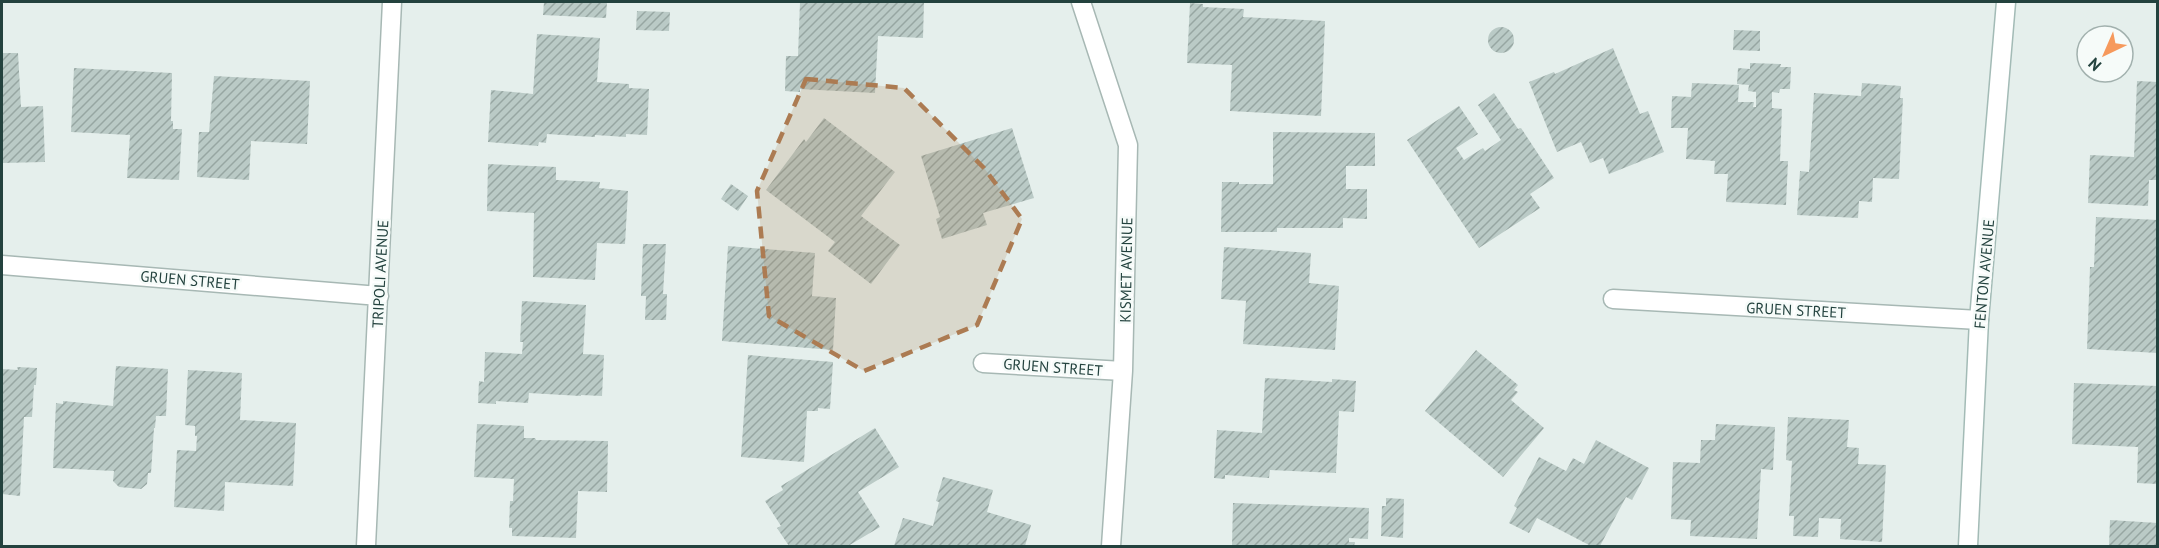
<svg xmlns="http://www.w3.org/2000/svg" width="2159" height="548" font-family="'PT Sans',sans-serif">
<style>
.building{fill:url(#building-hatch)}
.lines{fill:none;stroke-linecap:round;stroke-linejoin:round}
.street-casing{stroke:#a7b8b4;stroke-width:21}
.secondary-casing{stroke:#a3bbb6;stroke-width:21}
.street{stroke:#fff;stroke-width:18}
.secondary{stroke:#fff;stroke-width:18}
.marked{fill:#ac7b52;fill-opacity:0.2;stroke:#ac7b52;stroke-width:4.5;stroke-dasharray:12 8;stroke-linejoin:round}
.labels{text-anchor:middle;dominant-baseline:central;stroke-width:5;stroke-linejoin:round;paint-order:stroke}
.street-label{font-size:15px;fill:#23423e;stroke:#f6fbf9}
</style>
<defs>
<pattern id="building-hatch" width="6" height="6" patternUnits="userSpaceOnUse" patternTransform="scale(1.5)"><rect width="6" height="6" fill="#bacac6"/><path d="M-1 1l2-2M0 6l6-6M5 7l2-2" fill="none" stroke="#97a6a2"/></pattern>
</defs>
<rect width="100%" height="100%" fill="#e5efec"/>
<path class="building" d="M544 2H607L606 18 543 15Z
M800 2H924L923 38 878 36 875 93 800 89V92L785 91 786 56H798Z
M1190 3 1203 4V7L1244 9 1243 17 1325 21 1321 116 1230 111 1232 65 1187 63Z
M637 11 670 12 669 31 636 30Z
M1488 40a13 13 0 1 1 26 0a13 13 0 1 1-26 0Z
M1734 30 1760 31V51L1733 50Z
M537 34 600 38 597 82 629 84V88L649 89 647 135 626 134V137L595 135V137L547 134 546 143 539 142 538 146 488 142 491 90 533 94Z
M1613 48 1640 114 1648 111 1664 152 1609 174 1603 158 1590 163 1581 142 1557 152 1529 82 1554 72 1555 74Z
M2 53H18L21 107 43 106 45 162 2 163Z
M1750 63 1781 64 1780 67H1791L1790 89H1780L1779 93 1772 92V108L1782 109 1780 161H1788L1786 205 1726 202 1728 174H1714L1715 161 1686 159 1688 128H1671L1672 96 1691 97 1692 83 1739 85 1738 102H1754L1753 107H1756V92L1748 91 1749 85 1737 84 1738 68 1750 69Z
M74 68 172 73 171 121H173V129H182L179 180 127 178 130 135 71 132Z
M214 76 310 81 307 144 251 141 249 180 197 177 199 132H209Z
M2137 81 2158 82V180H2149L2148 206 2088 203 2090 155 2134 157Z
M1862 83 1901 86 1900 98H1903L1899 179 1873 178 1872 202 1859 201 1858 218 1797 215 1800 171 1809 172 1814 93 1861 96Z
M1494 93 1518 129 1521 128 1554 178 1530 194 1540 208 1479 248 1407 140 1459 106 1478 134 1456 148 1464 160 1483 148 1485 151 1501 140 1478 105Z
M824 118 895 172 861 216 900 245 871 284 828 251 835 242 766 190 804 139 806 142Z
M1012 128 1034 198 983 213 987 225 942 239 936 219 940 217 921 156Z
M1273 132 1375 133V166H1346V189H1367V219L1343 218V228H1277V232H1221L1222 182H1239V184H1273Z
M488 164 556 167V180L600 182 599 188 628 191 625 244 597 243 595 280 533 277 534 213 487 211Z
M731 184 748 196 738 211 721 199Z
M2096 217 2158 220V353L2087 349 2090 267H2094Z
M643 244H666L663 294H667L666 320H645L646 296H641Z
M728 246 815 253 812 296 836 298 833 350 722 341Z
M1224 247 1311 253 1309 283 1339 286 1335 350 1243 344 1246 301 1221 299Z
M522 301 586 305 583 354 604 355 602 396 581 395V396L529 393 528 403 496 401V404L478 403 479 381 484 382 485 352 522 354 523 342H520Z
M1476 350 1518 385 1514 390 1518 392 1511 400 1544 428 1503 477 1425 411Z
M748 355 833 362 830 409 818 408V411H807L804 462 741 457Z
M116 366 168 369 166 416H156L155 428H154L151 473H148L147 484 141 489 119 487 113 481 114 471 53 468 56 403 63 404V401L113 406Z
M17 367 37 368 36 385H34L32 417H24L20 496 2 494V369L18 370Z
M188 370 242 373 240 420 296 423 293 486 225 482 224 511 174 507 177 450 196 451 197 436H195V426L185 425Z
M1265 378 1332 382V379L1356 381 1354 412 1339 411 1336 473 1270 470 1269 478 1225 475V479L1214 478 1217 430 1262 433Z
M2074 383 2158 386V484L2137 483 2138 447 2072 444Z
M1788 417 1849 420 1847 447 1859 448 1858 464 1886 465 1882 542 1840 539 1841 519 1819 518 1818 537 1793 536 1794 516H1789L1792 461 1786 460Z
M477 424 524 426V438H535L536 440 608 441 607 492 578 491 576 538 512 536V528H509L510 501H513L514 479 474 477Z
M1716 424 1775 427 1773 470 1761 469 1757 539 1690 536 1691 520 1671 519 1673 462 1700 463 1701 440H1715Z
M875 428 899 467 858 492 880 527 848 546H789L777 528 781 526 765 501 783 490 781 486Z
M1596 440 1649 468 1632 500 1626 497 1600 546H1591L1537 518 1529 533 1509 523 1517 508 1514 506 1539 457 1566 471 1573 458 1584 464Z
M943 477 993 490 987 512 1031 525 1025 546H894L903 518 933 526 939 502 936 501Z
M1386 498 1404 499 1403 538 1381 536 1382 506H1386Z
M1233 503 1369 508 1368 539 1349 538V542H1355L1354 546H1232Z
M2110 520 2158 523V546H2109Z"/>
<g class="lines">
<g class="street-casing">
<path id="street" d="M1081 2 1128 145 1123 371 1111 546
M2 265 379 296
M1613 299 1979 320
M983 363 1123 371
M366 546 392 2"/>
</g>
<g class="secondary-casing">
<path id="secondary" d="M1968 546 1979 320 2006 2"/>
</g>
<use href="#street" class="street"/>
<use href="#secondary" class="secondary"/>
</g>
<path class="marked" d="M806 79 904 88 984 168 1022 219 977 325 864 371 769 316 757 191Z"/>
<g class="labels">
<g class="street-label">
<text transform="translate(1126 270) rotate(-89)">KISMET AVENUE</text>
<text transform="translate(380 274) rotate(-87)">TRIPOLI AVENUE</text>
<text transform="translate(1984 274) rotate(-85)">FENTON AVENUE</text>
<text transform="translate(190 280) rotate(5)">GRUEN STREET</text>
<text transform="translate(1796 310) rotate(3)">GRUEN STREET</text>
<text transform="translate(1053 367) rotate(4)">GRUEN STREET</text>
</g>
</g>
<rect width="2159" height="548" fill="none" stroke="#23423e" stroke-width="6"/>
<g transform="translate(2105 54) rotate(224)"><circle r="28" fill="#f6fbf9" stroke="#a2b1ae" stroke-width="1.5"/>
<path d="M0-4.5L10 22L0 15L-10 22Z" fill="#f6995c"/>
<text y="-9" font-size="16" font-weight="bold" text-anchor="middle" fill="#23423e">N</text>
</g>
</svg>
